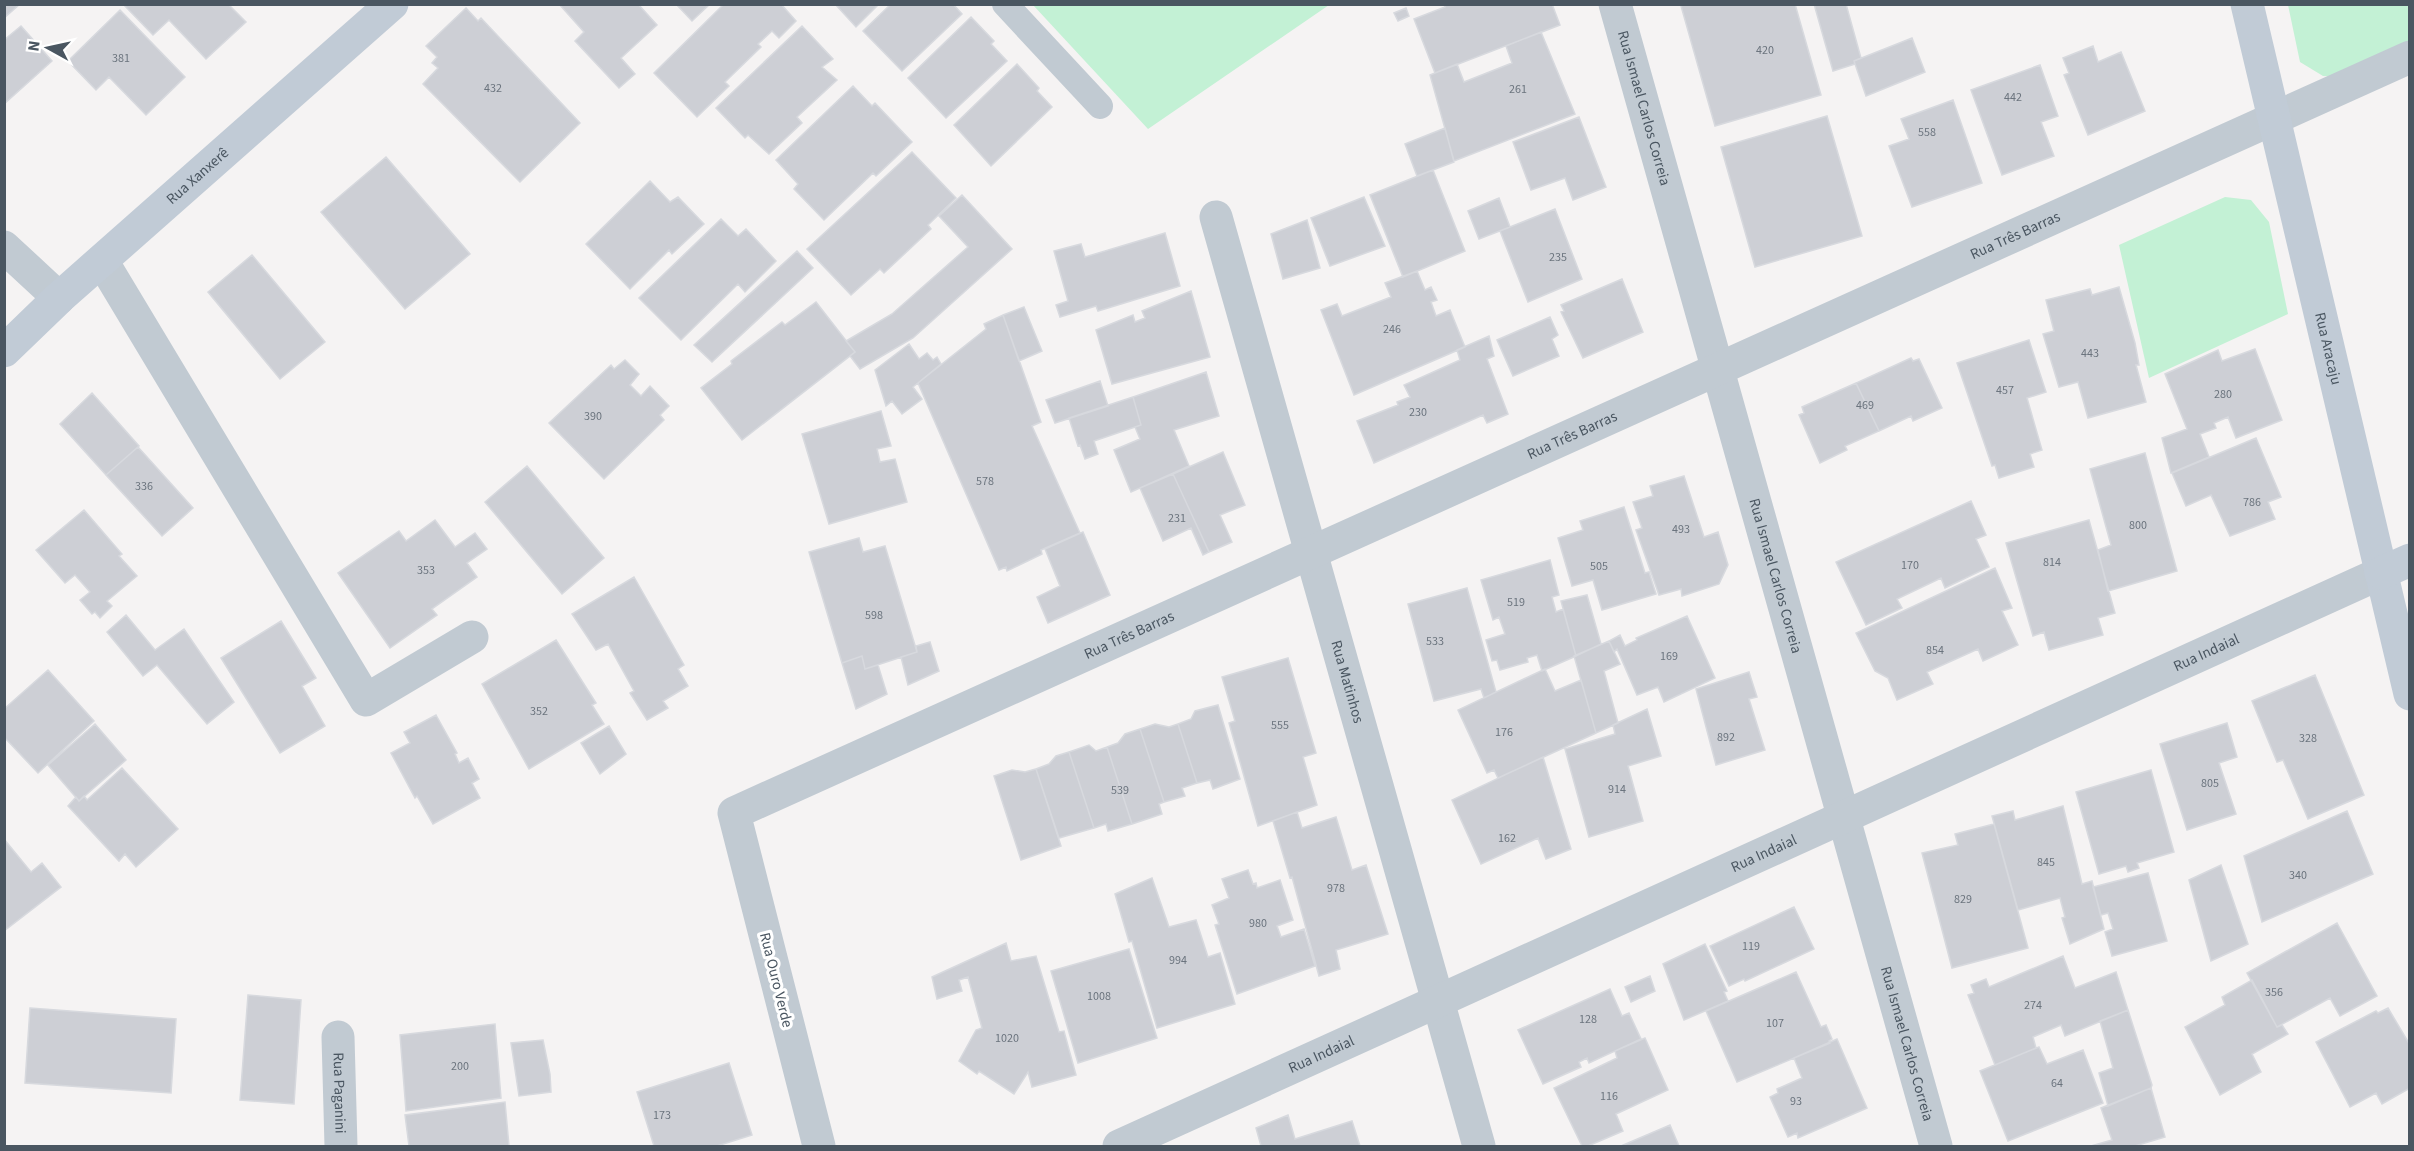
<svg xmlns="http://www.w3.org/2000/svg" width="2414" height="1151" font-family="'Source Sans 3',sans-serif">
<style>
.green{fill:#c3f1d5}
.building{fill:#cdcfd5;stroke:#d7d9de;stroke-width:1.5}
.lines{fill:none;stroke-linecap:round;stroke-linejoin:round}
.lane{stroke:#c1cad2;stroke-width:26}
.street{stroke:#c1cad2;stroke-width:33}
.secondary{stroke:#c1cbd6;stroke-width:33}
.labels{text-anchor:middle;dominant-baseline:central;stroke-width:6;stroke-linejoin:round;paint-order:stroke}
.number-label{font-size:12px;fill:#6b747e}
.street-label{font-size:15px;fill:#4a5661;stroke:#fff}
</style>
<rect width="100%" height="100%" fill="#f5f3f3"/>
<path class="green" d="M1033 5H1329L1148 129Z
M2288 5H2409V48L2343 77 2323 76 2300 62Z
M2225 197 2251 200 2269 222 2288 314 2149 378 2119 245Z"/>
<path class="building" d="M4 4H20L4 18Z
M123 4H228L246 22 206 59 169 20 153 35Z
M559 4H638L657 25 621 58 635 74 619 88 575 41 584 32Z
M676 4H710L692 21Z
M724 4H781L796 21 779 38 772 31 758 44 761 47 725 82 729 86 697 117 654 73Z
M835 4H879L856 27Z
M891 4H953L962 14 902 71 863 31Z
M1443 4H1552L1560 25 1435 73 1414 19 1445 7Z
M1686 4H1795L1821 95 1715 126 1681 6Z
M1814 4H1846L1861 58 1854 61 1855 64 1833 71Z
M466 8 478 21 481 18 580 123 520 182 423 84 438 68 432 63 437 57 426 46Z
M1406 8 1409 16 1398 21 1394 13Z
M120 10 185 77 146 115 109 77 96 90 68 61Z
M971 17 994 41 991 44 1007 61 946 118 908 78Z
M21 26 52 61 4 104V40Z
M802 26 833 59 822 67 837 80 797 117 802 123 769 154 748 135 745 138 716 108Z
M1541 32 1575 114 1454 161 1430 75 1457 64 1464 82 1512 63 1506 46Z
M1912 38 1925 72 1866 96 1854 61Z
M2093 46 2098 62 2121 52 2145 111 2088 135 2064 75 2069 73 2063 58Z
M1017 64 1039 88 1037 91 1052 107 991 166 954 125Z
M2040 65 2058 116 2041 122 2054 156 2002 175 1971 90Z
M853 86 872 106 875 103 912 142 876 176 873 173 824 220 794 189 798 184 776 160Z
M1953 100 1982 183 1912 207 1889 146 1909 139 1901 119Z
M1827 116 1862 236 1755 267 1721 147Z
M1579 117 1606 187 1573 200 1565 178 1531 190 1513 142Z
M1445 128 1454 162 1417 176 1405 144Z
M912 152 956 198 928 225 931 229 884 273 880 269 851 295 807 249Z
M386 157 470 254 405 309 321 212Z
M1433 170 1465 251 1403 277 1370 195Z
M650 181 670 202 678 197 704 224 672 254 669 250 630 289 586 244Z
M962 195 1012 249 913 338 860 369 850 356 855 352 846 341 892 314 968 247 939 216Z
M1364 197 1385 246 1330 266 1311 218Z
M1499 198 1510 227 1479 239 1468 211Z
M1555 209 1582 279 1528 302 1500 231Z
M721 219 738 236 746 229 776 261 745 292 738 284 681 340 639 298Z
M1307 220 1320 268 1283 279 1271 234Z
M1165 233 1180 286 1098 311 1096 306 1060 317 1056 305 1068 301 1054 251 1081 244 1085 257Z
M797 251 813 268 712 362 694 345Z
M252 255 325 342 280 379 208 292Z
M1417 271 1425 290 1431 287 1437 300 1431 302 1436 316 1450 310 1465 347 1354 395 1321 310 1337 304 1342 316 1391 297 1385 283Z
M1622 279 1643 332 1583 358 1561 312 1564 311 1561 305Z
M2119 287 2135 343 2139 365H2136L2146 402 2088 418 2078 382 2059 387 2043 334 2054 331 2046 300 2090 289 2092 295Z
M1191 291 1210 357 1112 384 1096 330 1133 315 1135 322 1145 318 1142 311Z
M816 302 855 352 742 440 701 388 732 364 731 361 782 322 785 325Z
M1024 307 1042 351 1019 361 1003 315Z
M1003 315 1041 422 1032 426 1080 533 1041 550 1042 554 1007 571 1006 567 999 570 918 383 986 329 984 324Z
M1550 317 1558 335 1552 339 1559 356 1513 376 1497 340Z
M1489 336 1494 356 1487 359 1508 414 1487 423 1483 415 1374 463 1357 421 1398 405 1397 402 1410 397 1404 385 1460 360 1457 350Z
M2029 340 2046 392 2027 398 2042 450 2030 454 2034 467 1999 478 1995 465 1992 466 1957 363Z
M909 344 919 359 927 353 933 360 937 357 941 364 913 387 922 399 902 414 892 401 886 406 875 370Z
M2255 349 2282 420 2236 438 2228 417 2214 423 2216 428 2200 434 2209 457 2171 473 2162 438 2187 429 2165 374 2218 350 2222 361Z
M1911 358 1913 361 1919 359 1942 408 1913 421 1911 416 1879 431 1856 383Z
M625 360 639 374 630 385 641 396 650 386 669 406 660 415 664 420 604 479 549 423 611 365 614 369Z
M1206 372 1219 416 1174 430 1189 466 1131 492 1114 450 1140 439 1135 427 1141 425 1133 397Z
M1100 381 1108 406 1055 423 1046 400Z
M1856 383 1879 431 1845 446 1847 450 1820 463 1799 415 1804 413 1802 407Z
M92 393 139 446 106 475 60 424Z
M1133 397 1141 425 1094 441 1098 454 1085 459 1080 445 1078 446 1069 418Z
M881 411 891 446 877 449 880 462 895 459 907 502 829 524 802 434Z
M2256 438 2281 497 2268 502 2275 519 2230 536 2211 495 2186 506 2172 473Z
M138 447 193 508 162 536 106 475Z
M1223 452 1245 505 1220 515 1232 542 1209 552 1173 474Z
M2145 453 2177 571 2108 591 2098 550 2111 545 2090 469Z
M527 466 604 558 562 594 485 502Z
M1173 474 1209 552 1203 555 1191 528 1163 541 1140 488Z
M1684 476 1704 537 1718 532 1728 565 1719 584 1682 596 1681 589 1659 595 1636 530 1642 528 1633 502 1653 496 1650 486Z
M1971 501 1986 535 1976 539 1989 567 1945 588 1941 578 1897 599 1902 608 1866 625 1836 562Z
M1624 507 1645 573 1649 572 1656 594 1602 610 1593 580 1572 586 1558 538 1583 530 1580 521Z
M84 510 122 554 119 556 137 576 107 601 112 606 100 618 95 612 92 614 80 600 90 592 75 575 65 583 36 550Z
M435 520 455 547 475 533 487 549 467 563 477 577 432 609 437 615 390 648 338 573 399 531 406 541Z
M2089 520 2115 613 2098 618 2103 635 2049 650 2044 632 2033 636 2006 543Z
M1083 532 1110 595 1048 623 1037 597 1060 586 1045 549Z
M859 538 863 552 885 546 917 652 865 669 862 656 842 663 809 552Z
M1550 560 1559 595 1552 597 1556 612 1563 609 1576 656 1542 671 1537 655 1527 658 1528 662 1500 670 1497 660 1492 661 1486 640 1505 634 1499 617 1493 620 1481 580Z
M1995 568 2012 608 2002 611 2018 645 1983 661 1978 649 1927 672 1933 684 1897 700 1888 678 1875 671 1856 633Z
M634 577 684 665 678 669 688 686 663 701 668 708 647 720 630 693 634 691 608 644 596 650 572 614Z
M1467 588 1496 692 1484 698 1481 689 1434 701 1408 604Z
M1587 595 1601 644 1576 656 1561 601Z
M126 615 155 650 184 629 234 702 207 724 157 665 143 676 107 632Z
M1687 616 1715 678 1664 702 1658 687 1637 695 1617 649 1614 652 1609 641 1620 635 1625 646 1637 640 1636 638Z
M281 621 316 678 302 686 325 726 280 753 221 658Z
M556 640 596 703 592 705 604 724 529 769 482 684Z
M1609 641 1620 664 1604 671 1618 723 1596 733 1574 656Z
M930 642 939 671 908 685 901 657 917 652 916 646Z
M862 656 865 669 878 665 887 694 856 709 842 663Z
M1288 658 1316 753 1303 757 1317 805 1258 826 1229 723 1235 721 1222 677Z
M1545 669 1555 691 1581 680 1596 733 1498 778 1494 770 1487 773 1458 710Z
M48 670 94 721 38 773 4 737V709Z
M1749 672 1757 697 1749 699 1765 750 1716 765 1696 689Z
M2315 675 2364 795 2308 819 2283 760 2277 762 2252 701Z
M1218 705 1240 779 1213 789 1210 780 1197 783 1178 724 1191 719 1195 711Z
M1647 709 1661 756 1628 766 1643 821 1589 837 1565 749 1615 734 1613 725Z
M436 715 457 753 455 754 459 763 468 758 479 779 472 783 480 798 433 824 417 796 415 798 391 753 410 743 404 732Z
M2227 723 2237 757 2219 763 2236 814 2187 830 2160 744Z
M95 724 126 760 79 801 48 765Z
M1155 724 1169 727 1178 724 1197 783 1182 788 1185 796 1164 802 1140 729Z
M609 726 626 754 600 774 581 743Z
M1140 729 1164 802 1159 804 1162 814 1132 824 1107 747 1118 743 1125 734Z
M1089 745 1096 751 1107 747 1132 824 1108 831 1106 824 1094 828 1069 752Z
M1069 752 1094 828 1059 838 1036 769 1049 764 1056 756Z
M1543 757 1571 849 1546 859 1538 838 1481 864 1452 800Z
M122 768 178 829 136 867 125 854 119 861 68 806 76 797 79 801 84 796 87 800Z
M1036 769 1061 846 1021 860 994 776 1012 770 1025 772Z
M2151 770 2174 852 2137 863 2139 868 2128 872 2126 866 2099 874 2076 792Z
M2063 806 2082 884 2092 881 2104 929 2070 944 2062 918 2065 917 2060 898 2018 910 1992 816 2013 811 2015 820Z
M2347 811 2373 874 2262 922 2244 856Z
M1297 812 1302 828 1336 817 1352 870 1366 865 1388 934 1336 950 1340 969 1319 976 1292 877 1290 878 1273 821Z
M1994 824 2028 948 1952 968 1922 853 1958 845 1955 834Z
M4 839 31 872 42 863 61 887 4 931Z
M2221 865 2248 944 2211 961 2189 880Z
M1248 870 1253 884 1256 883 1257 888 1280 880 1293 920 1277 926 1281 937 1304 929 1315 966 1237 994 1215 925 1219 924 1212 905 1229 898 1222 879Z
M2148 873 2167 941 2112 956 2105 932 2113 929 2108 913 2101 915 2093 887Z
M1152 878 1169 927 1196 920 1208 957 1220 953 1235 1004 1157 1028 1132 941 1129 942 1115 894Z
M1794 907 1814 949 1745 981 1744 979 1729 986 1710 946Z
M2337 923 2377 996 2340 1016 2330 998 2277 1027 2247 973Z
M1006 943 1011 961 1036 956 1059 1032 1064 1031 1076 1075 1032 1087 1028 1072 1014 1094 979 1071 977 1074 959 1061 976 1030 982 1028 968 977 959 980 962 991 937 999 932 977Z
M1705 944 1727 991 1724 992 1728 1001 1684 1020 1663 964Z
M1129 949 1157 1038 1078 1063 1051 971Z
M2063 956 2075 988 2116 972 2128 1010 2065 1036 2061 1025 2033 1037 2036 1048 1995 1065 1968 995 1974 993 1971 985 1986 979 1989 987Z
M1796 972 1821 1027 1826 1025 1832 1039 1829 1041 1830 1043 1737 1082 1706 1011Z
M1650 976 1655 991 1631 1002 1625 987Z
M2252 980 2277 1027 2282 1025 2288 1034 2252 1054 2261 1072 2220 1095 2185 1027 2225 1005 2222 997Z
M1610 989 1622 1016 1629 1013 1641 1039 1589 1063 1587 1058 1579 1062 1581 1067 1543 1084 1518 1030Z
M248 995 301 1000 294 1104 240 1100Z
M30 1008 176 1019 171 1093 25 1083Z
M2388 1008 2410 1045V1088L2382 1104 2376 1093 2350 1107 2316 1042 2376 1011 2378 1013Z
M2128 1010 2152 1085 2151 1088 2108 1106 2099 1073 2113 1068 2100 1021Z
M495 1024 501 1098 406 1111 400 1035Z
M1645 1038 1668 1090 1616 1114 1623 1131 1588 1146H1582L1554 1088 1617 1058 1615 1051Z
M1837 1039 1867 1108 1798 1138 1797 1133 1788 1137 1770 1097 1778 1093 1777 1089 1802 1078 1794 1058Z
M543 1040 550 1074 551 1092 519 1096 511 1043Z
M2039 1047 2047 1064 2083 1050 2103 1103 2008 1141 1980 1071Z
M729 1063 752 1135 717 1146H654L637 1092Z
M2151 1088 2165 1137 2135 1146H2091L2112 1140 2101 1108Z
M505 1102 509 1146H409L405 1115Z
M1288 1115 1295 1139 1352 1121 1360 1146H1261L1256 1128Z
M1670 1125 1679 1146H1621Z"/>
<g class="lines">
<path class="lane" d="M1005 4 1100 106"/>
<g class="street">
<path id="s1" d="M1615 4 1936 1146"/>
<path id="s2" d="M1216 217 1479 1146"/>
<path d="M4 247 59 298"/>
<path d="M102 261 366 700 472 637"/>
<path id="s3" d="M338 1037 341 1146"/>
<path id="s4" d="M819 1146 734 813 2410 57"/>
<path id="s5" d="M1119 1146 2381 573"/>
</g>
<g class="secondary">
<path id="s6" d="M2247 4 2410 694"/>
<path id="s7" d="M4 351 59 298 392 4"/>
<path d="M2381 573 2410 560"/>
</g>
</g>
<g class="labels">
<g class="number-label">
<text x="1765" y="50">420</text>
<text x="121" y="58">381</text>
<text x="493" y="88">432</text>
<text x="1518" y="89">261</text>
<text x="2013" y="97">442</text>
<text x="1927" y="132">558</text>
<text x="1558" y="257">235</text>
<text x="1392" y="329">246</text>
<text x="2090" y="353">443</text>
<text x="2005" y="390">457</text>
<text x="2223" y="394">280</text>
<text x="1865" y="405">469</text>
<text x="1418" y="412">230</text>
<text x="593" y="416">390</text>
<text x="985" y="481">578</text>
<text x="144" y="486">336</text>
<text x="2252" y="502">786</text>
<text x="1177" y="518">231</text>
<text x="2138" y="525">800</text>
<text x="1681" y="529">493</text>
<text x="2052" y="562">814</text>
<text x="1910" y="565">170</text>
<text x="1599" y="566">505</text>
<text x="426" y="570">353</text>
<text x="1516" y="602">519</text>
<text x="874" y="615">598</text>
<text x="1435" y="641">533</text>
<text x="1935" y="650">854</text>
<text x="1669" y="656">169</text>
<text x="539" y="711">352</text>
<text x="1280" y="725">555</text>
<text x="1504" y="732">176</text>
<text x="1726" y="737">892</text>
<text x="2308" y="738">328</text>
<text x="2210" y="783">805</text>
<text x="1617" y="789">914</text>
<text x="1120" y="790">539</text>
<text x="1507" y="838">162</text>
<text x="2046" y="862">845</text>
<text x="2298" y="875">340</text>
<text x="1336" y="888">978</text>
<text x="1963" y="899">829</text>
<text x="1258" y="923">980</text>
<text x="1751" y="946">119</text>
<text x="1178" y="960">994</text>
<text x="2274" y="992">356</text>
<text x="1099" y="996">1008</text>
<text x="2033" y="1005">274</text>
<text x="1588" y="1019">128</text>
<text x="1775" y="1023">107</text>
<text x="1007" y="1038">1020</text>
<text x="460" y="1066">200</text>
<text x="2057" y="1083">64</text>
<text x="1609" y="1096">116</text>
<text x="1796" y="1101">93</text>
<text x="662" y="1115">173</text>
</g>
<g class="street-label">
<text stroke="none"><textPath href="#s1" startOffset="108">Rua Ismael Carlos Correia</textPath></text>
<text stroke="none"><textPath href="#s7" startOffset="261">Rua Xanxerê</textPath></text>
<text stroke="none"><textPath href="#s4" startOffset="1749">Rua Três Barras</textPath></text>
<text stroke="none"><textPath href="#s6" startOffset="354">Rua Aracaju</textPath></text>
<text stroke="none"><textPath href="#s4" startOffset="1263">Rua Três Barras</textPath></text>
<text stroke="none"><textPath href="#s1" startOffset="594">Rua Ismael Carlos Correia</textPath></text>
<text stroke="none"><textPath href="#s4" startOffset="777">Rua Três Barras</textPath></text>
<text stroke="none"><textPath href="#s5" startOffset="1194">Rua Indaial</textPath></text>
<text stroke="none"><textPath href="#s2" startOffset="483">Rua Matinhos</textPath></text>
<text stroke="none"><textPath href="#s5" startOffset="708">Rua Indaial</textPath></text>
<text transform="translate(776 980) rotate(76)">Rua Ouro Verde</text>
<text stroke="none"><textPath href="#s1" startOffset="1080">Rua Ismael Carlos Correia</textPath></text>
<text stroke="none"><textPath href="#s5" startOffset="222">Rua Indaial</textPath></text>
<text stroke="none"><textPath href="#s3" startOffset="56">Rua Paganini</textPath></text>
</g>
</g>
<rect width="2414" height="1151" fill="none" stroke="#4a5661" stroke-width="12"/>
<g transform="translate(48 48) rotate(278)" stroke="#ffffff" stroke-width="4.5" paint-order="stroke">
<path d="M0-4.5L10 22L0 15L-10 22Z" fill="#4a5661"/>
<text y="-9" font-size="16" font-weight="bold" text-anchor="middle" fill="#4a5661">N</text>
</g>
</svg>
